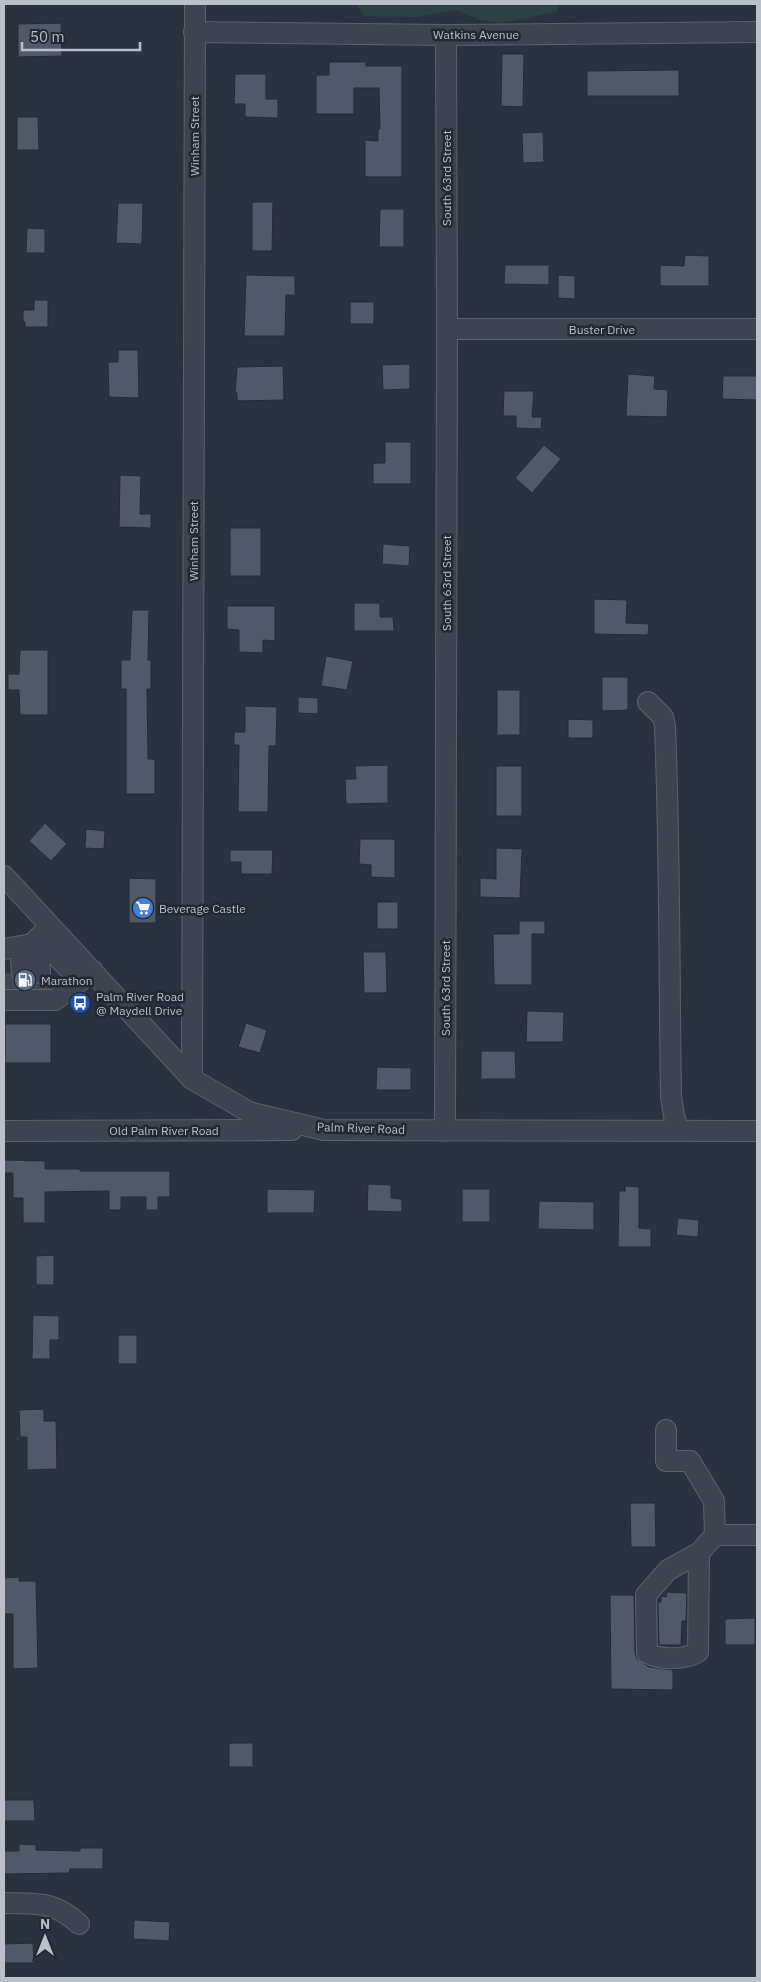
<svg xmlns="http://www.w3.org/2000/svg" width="761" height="1982" font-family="'IBM Plex Sans',sans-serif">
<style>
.green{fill:#2e4142}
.building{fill:#505967;stroke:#242b36}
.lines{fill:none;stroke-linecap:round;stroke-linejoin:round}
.minor-tunnel{stroke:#3f4753;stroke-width:20;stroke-dasharray:20 10;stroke-linecap:butt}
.minor-casing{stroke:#5b626c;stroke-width:22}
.minor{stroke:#3d444f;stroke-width:20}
.labels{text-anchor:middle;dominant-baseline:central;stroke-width:5;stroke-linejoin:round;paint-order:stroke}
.street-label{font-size:12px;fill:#babfc9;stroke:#222934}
.poi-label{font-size:12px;fill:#babfc9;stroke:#222934;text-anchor:start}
</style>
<rect width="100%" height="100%" fill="#29323e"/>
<path class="green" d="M356 4H560L557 12 501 23 477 19 457 10 416 17 364 16Z"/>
<path class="building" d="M61 23 62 56 18 57V24Z
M502 54H524L523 107 501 106Z
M329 62H366V66H402V177H365V140L378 141V129H380L379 88H354V114H316V75H329Z
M679 70V96H587V71Z
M235 74H266V99H278V118L245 117V104H234Z
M17 117H38L39 150H17Z
M543 132 544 162 523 163 522 133Z
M252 202H273L272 251H252Z
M118 203H143L142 244 116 243Z
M380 209H404V247H379Z
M27 228 45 229V253H26Z
M685 255 709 256V286H660V265L684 266Z
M505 265H549V285L504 284Z
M246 275 295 276V295H286L285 336H244Z
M558 275 575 276V299L558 298Z
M34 300H48V327H25V322H23V310H34Z
M350 302H374V324H350Z
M118 350H138L139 398 109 397 108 362H118Z
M410 364V389L383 390 382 365Z
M283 366 284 400 237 401V393H235L237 367Z
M628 374 655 376 654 389 668 390 667 417 626 416Z
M723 376H757V400L722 399Z
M504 391H534L532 417H542L541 429 516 428V416H503Z
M385 442H411V484H373V463H385Z
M544 445 561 459 532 493 515 478Z
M120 475 141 476 140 514H151V528L119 527Z
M230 528H261V576H230Z
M383 544 410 546 409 566 382 564Z
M594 599 627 600 626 623 649 624 648 635 594 634Z
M354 603H380V617H393L394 631H354Z
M227 606H275V641L263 640V653L239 652V630L227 629Z
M132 610H149L148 660H151V689H147L148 759H155V794H126V689H121V660H130Z
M20 650H48V715H20L19 690H8V674H19Z
M326 656 353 661 347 690 321 686Z
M602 677H628V710L602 711Z
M497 690H520V735H497Z
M298 697 318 698V714L298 713Z
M245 706 277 707 276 746H269L268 812H238L239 745H234V732H245Z
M568 719 593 720V738H568Z
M388 765V803L346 804 345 779H356L355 766Z
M496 766H522V816H496Z
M45 823 67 844 51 861 29 841Z
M86 829 105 831 104 849 85 848Z
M360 839H395V878L371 877V865L359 864Z
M496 848 522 849 520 898 480 897V878L496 879Z
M230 850H273L272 874H241V862H230Z
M129 878 156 879V923H129Z
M377 902H398V929H377Z
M519 921H545V934H532V985H494L493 934H519Z
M363 952H386L387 993H364Z
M10 973 12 979 17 984 23 985 31 980 40 985 46 983V988H10Z
M527 1011 564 1012 563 1042H526Z
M246 1023 267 1030 260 1053 238 1047Z
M5 1024H51V1063H5Z
M481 1051H515L516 1079H481Z
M377 1067 411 1068V1090H376Z
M4 1160 45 1161V1169H80V1171H170V1197H158V1210H146V1197H121V1210H109V1191L45 1192V1223H23V1198H13V1173H4Z
M368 1184 391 1185V1198L402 1199V1212L367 1211Z
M625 1186 639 1187V1228L651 1229V1247H618L619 1191H625Z
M267 1189 315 1190 314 1213H267Z
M462 1189H490V1222H462Z
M539 1201 594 1202V1230L538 1229Z
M678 1218 699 1220 698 1237 676 1235Z
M54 1255V1285H36V1256Z
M33 1315 59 1316V1340H50V1359H32Z
M118 1335H137V1364H118Z
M44 1409V1421H56L57 1469 27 1470V1437H20L19 1410Z
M630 1503H655L656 1547H631Z
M19 1577V1581H36L38 1668 13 1669V1614H4V1578Z
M667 1592 687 1593 686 1621H682L681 1645H659L658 1602H661V1596L666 1597Z
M610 1595H634L635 1653 637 1659 649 1667 673 1670V1690L611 1689Z
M755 1618V1645H725V1619Z
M229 1743H253V1767H229Z
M4 1800H34L35 1821H4Z
M19 1844 36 1845V1850L80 1851V1848H103V1869H70L69 1873 4 1874V1851H19Z
M134 1920 170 1922 169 1941 133 1939Z
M33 1943 34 1963H4V1944Z"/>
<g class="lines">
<path class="minor-tunnel" d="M13 973V992
M40 973 41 992"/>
<g class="minor-casing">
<path id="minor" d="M194 32 446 35 757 32
M447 329H757
M648 702 663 717 665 726C670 849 669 972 671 1096L674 1116 679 1131
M4 876 192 1079 249 1112 324 1130 757 1131
M39 937 80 981
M39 937 40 973
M20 947 22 973
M4 949 32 944 47 929
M4 1000H55L93 971
M192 1079 195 4
M4 1131 292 1130
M445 1131 447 329 446 35
M666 1430V1461H690L714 1501 715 1535
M699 1553 698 1652C685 1660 660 1660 647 1653L646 1595 668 1570 699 1553 715 1535H757
M4 1903C37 1904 53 1900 79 1924"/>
</g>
<use href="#minor" class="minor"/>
</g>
<defs>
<g id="supermarket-disc" transform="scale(1.125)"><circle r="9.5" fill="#3f7fe0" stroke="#222934"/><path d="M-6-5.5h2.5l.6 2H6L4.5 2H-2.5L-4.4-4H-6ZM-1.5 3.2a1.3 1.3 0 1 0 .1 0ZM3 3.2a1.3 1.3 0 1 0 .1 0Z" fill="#fff"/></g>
<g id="fuel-disc" transform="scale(1.125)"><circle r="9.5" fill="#5c6f8a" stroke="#222934"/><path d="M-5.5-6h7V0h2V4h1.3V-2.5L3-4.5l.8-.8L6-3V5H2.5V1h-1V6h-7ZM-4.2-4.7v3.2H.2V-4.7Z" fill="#fff"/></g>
<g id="bus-disc" transform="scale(1.125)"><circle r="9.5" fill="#1a4fb4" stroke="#222934"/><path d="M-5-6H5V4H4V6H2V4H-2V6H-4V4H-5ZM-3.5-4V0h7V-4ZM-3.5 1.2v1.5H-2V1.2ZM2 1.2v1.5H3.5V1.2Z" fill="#fff"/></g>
</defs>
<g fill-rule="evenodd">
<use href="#supermarket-disc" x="143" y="908"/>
<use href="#fuel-disc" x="25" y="980"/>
<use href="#bus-disc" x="80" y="1003"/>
</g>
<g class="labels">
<g class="street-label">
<text x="476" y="34">Watkins Avenue</text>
<text transform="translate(194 136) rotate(-90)">Winham Street</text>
<text transform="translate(446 178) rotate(-90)">South 63rd Street</text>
<text x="602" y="329">Buster Drive</text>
<text transform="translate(193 541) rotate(-90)">Winham Street</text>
<text transform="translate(446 583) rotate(-90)">South 63rd Street</text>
<text transform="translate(445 988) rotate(-90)">South 63rd Street</text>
<text transform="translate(361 1128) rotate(2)">Palm River Road</text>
<text x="164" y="1130">Old Palm River Road</text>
</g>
<g class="poi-label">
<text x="159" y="908">Beverage Castle</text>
<text x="41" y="980">Marathon</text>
<text x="96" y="996">Palm River Road<tspan x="96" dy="14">@ Maydell Drive</tspan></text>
</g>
</g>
<rect width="761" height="1982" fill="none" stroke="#babfc9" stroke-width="10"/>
<g transform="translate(45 1937)" stroke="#222934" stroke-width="4" paint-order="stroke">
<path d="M0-4L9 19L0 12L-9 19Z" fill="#babfc9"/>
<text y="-8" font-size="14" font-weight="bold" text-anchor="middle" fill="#babfc9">N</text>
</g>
<path d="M22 42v8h118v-8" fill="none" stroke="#babfc9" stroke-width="2.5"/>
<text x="30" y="42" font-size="15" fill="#babfc9" stroke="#222934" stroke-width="4" paint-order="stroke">50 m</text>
</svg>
